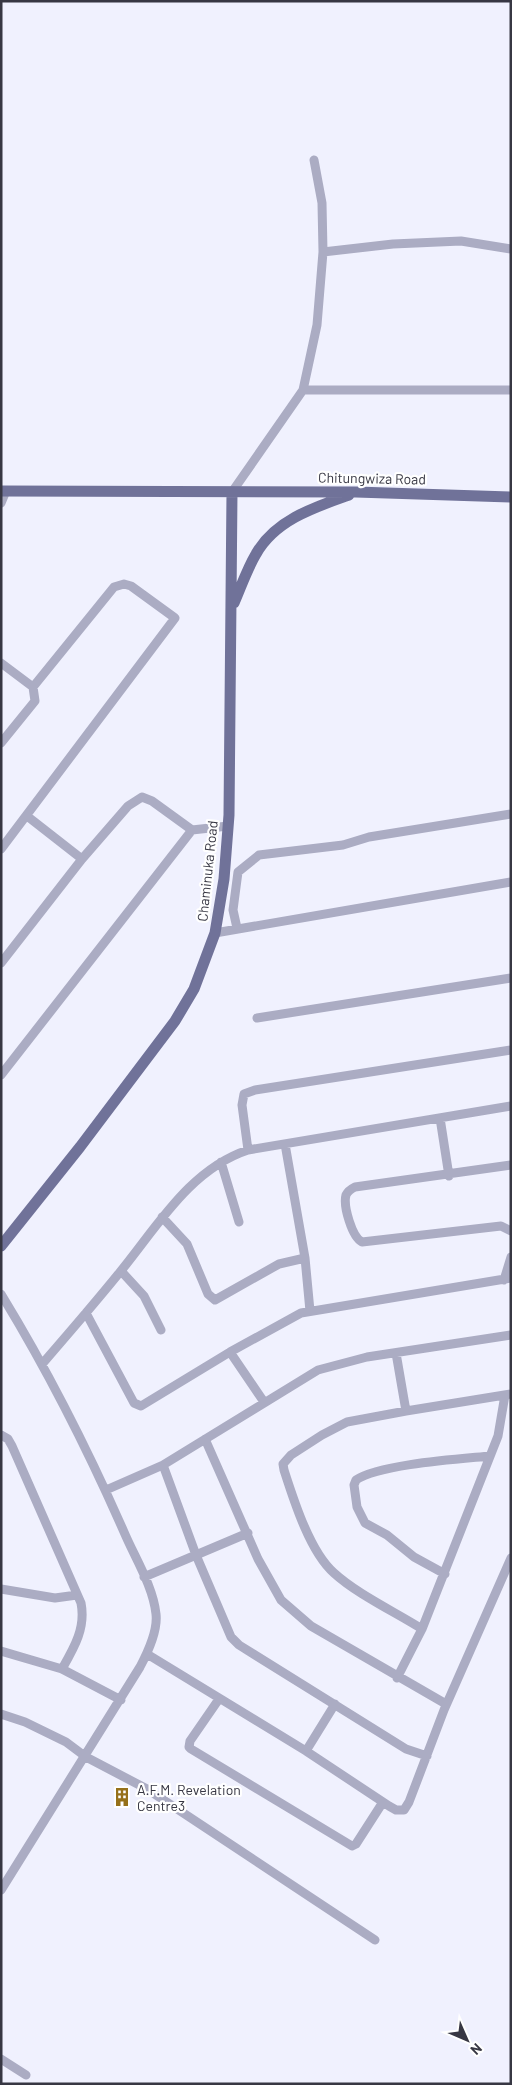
<svg xmlns="http://www.w3.org/2000/svg" width="512" height="2085" font-family="Barlow,sans-serif">
<style>
.lines{fill:none;stroke-linecap:round;stroke-linejoin:round}
.minor{stroke:#abacc3;stroke-width:9}
.major{stroke:#707299;stroke-width:11}
.labels{text-anchor:middle;dominant-baseline:central;stroke-width:4.5;stroke-linejoin:round;paint-order:stroke}
.street-label{font-size:14px;fill:#373743;stroke:#fff}
.poi-label{font-size:14px;fill:#373743;stroke:#fff;text-anchor:start}
</style>
<rect width="100%" height="100%" fill="#f0f1fe"/>
<g class="lines">
<path class="minor" d="M323 252 393 244 461 241 511 249
M303 390H511
M232 492 303 390 317 325 323 252 322 203 314 160
M1 503 6 491
M1 663 33 687 35 701 1 743
M27 816 82 859
M1 849 175 618 131 586 124 584 114 587 33 687
M237 928 233 910 238 872 259 855 343 845 369 837 511 814
M215 933 511 882
M1 963 82 859 128 806 142 797 152 801 192 830 228 826
M257 1018 511 978
M1 1075 192 830
M440 1118 449 1176
M285 1144 305 1258 310 1311
M248 1150 242 1105 244 1094 255 1090 511 1050
M221 1162 239 1222
M511 1165 355 1187C351 1189 348 1191 346 1195 343 1206 352 1237 362 1242L501 1226 511 1231
M162 1217 187 1244 208 1294 215 1300 279 1264 305 1258
M121 1271 144 1296 161 1330
M504 1280 511 1257
M1 1294C48 1371 88 1450 124 1532 135 1558 153 1586 156 1614 158 1631 148 1652 140 1667L1 1890
M86 1313 134 1403 141 1406 230 1352 301 1313 511 1278
M230 1352 264 1402
M396 1353 406 1411 347 1422 322 1435 291 1455 283 1464 284 1470C294 1501 310 1552 334 1573 357 1594 395 1612 422 1629
M43 1363C69 1333 95 1303 120 1272 157 1227 190 1169 248 1150L511 1106
M406 1411 511 1394
M1 1435 8 1439 12 1446 81 1603C86 1628 74 1648 62 1669
M205 1439 258 1559 281 1600 311 1626 446 1704
M163 1465 196 1555 231 1637 239 1645 406 1749 427 1756
M106 1490 163 1465 318 1370 367 1357 511 1335
M445 1574 414 1557 387 1535 365 1523 357 1507 354 1485 356 1480C380 1464 460 1459 490 1456
M144 1577 248 1533
M1 1589 55 1598 77 1595
M1 1651 62 1669 121 1700
M147 1654 306 1751 389 1806 396 1810H404L409 1802 444 1710 511 1558
M397 1678 422 1629 498 1436 505 1395
M219 1699 190 1741 189 1747 191 1749 352 1846 356 1844 383 1802
M1 1714 25 1722 66 1742 86 1757 147 1789 375 1940
M306 1751 335 1704
M1 2059 26 2075"/>
<path class="major" d="M1 491 356 492 511 497
M234 603C241 587 247 569 256 554 275 520 315 507 349 495
M1 1246 80 1147 175 1021 194 989 215 933 224 879 229 815 232 492"/>
</g>
<defs>
<g id="building-bare" transform="scale(1.5)"><path d="M-4-6H4V6H1V3H-1V6H-4ZM-2.5-4.3h1.7v1.8h-1.7ZM.8-4.3h1.7v1.8H.8ZM-2.5-1h1.7V.8h-1.7ZM.8-1h1.7V.8H.8Z" fill="#96711a" stroke="#fff" stroke-width="2.5" paint-order="stroke"/></g>
</defs>
<g fill-rule="evenodd">
<use href="#building-bare" x="122" y="1797"/>
</g>
<g class="labels">
<g class="street-label">
<text transform="translate(372 478) rotate(1)">Chitungwiza Road</text>
<text transform="translate(207 871) rotate(-84)">Chaminuka Road</text>
</g>
<g class="poi-label">
<text x="137" y="1789">A.F.M. Revelation<tspan x="137" dy="16">Centre3</tspan></text>
</g>
</g>
<rect width="512" height="2085" fill="none" stroke="#373743" stroke-width="5"/>
<g transform="translate(467 2040) rotate(135)" stroke="#ffffff" stroke-width="4" paint-order="stroke">
<path d="M0-4L9 19L0 12L-9 19Z" fill="#373743"/>
<text y="-8" font-size="14" font-weight="bold" text-anchor="middle" fill="#373743">N</text>
</g>
</svg>
